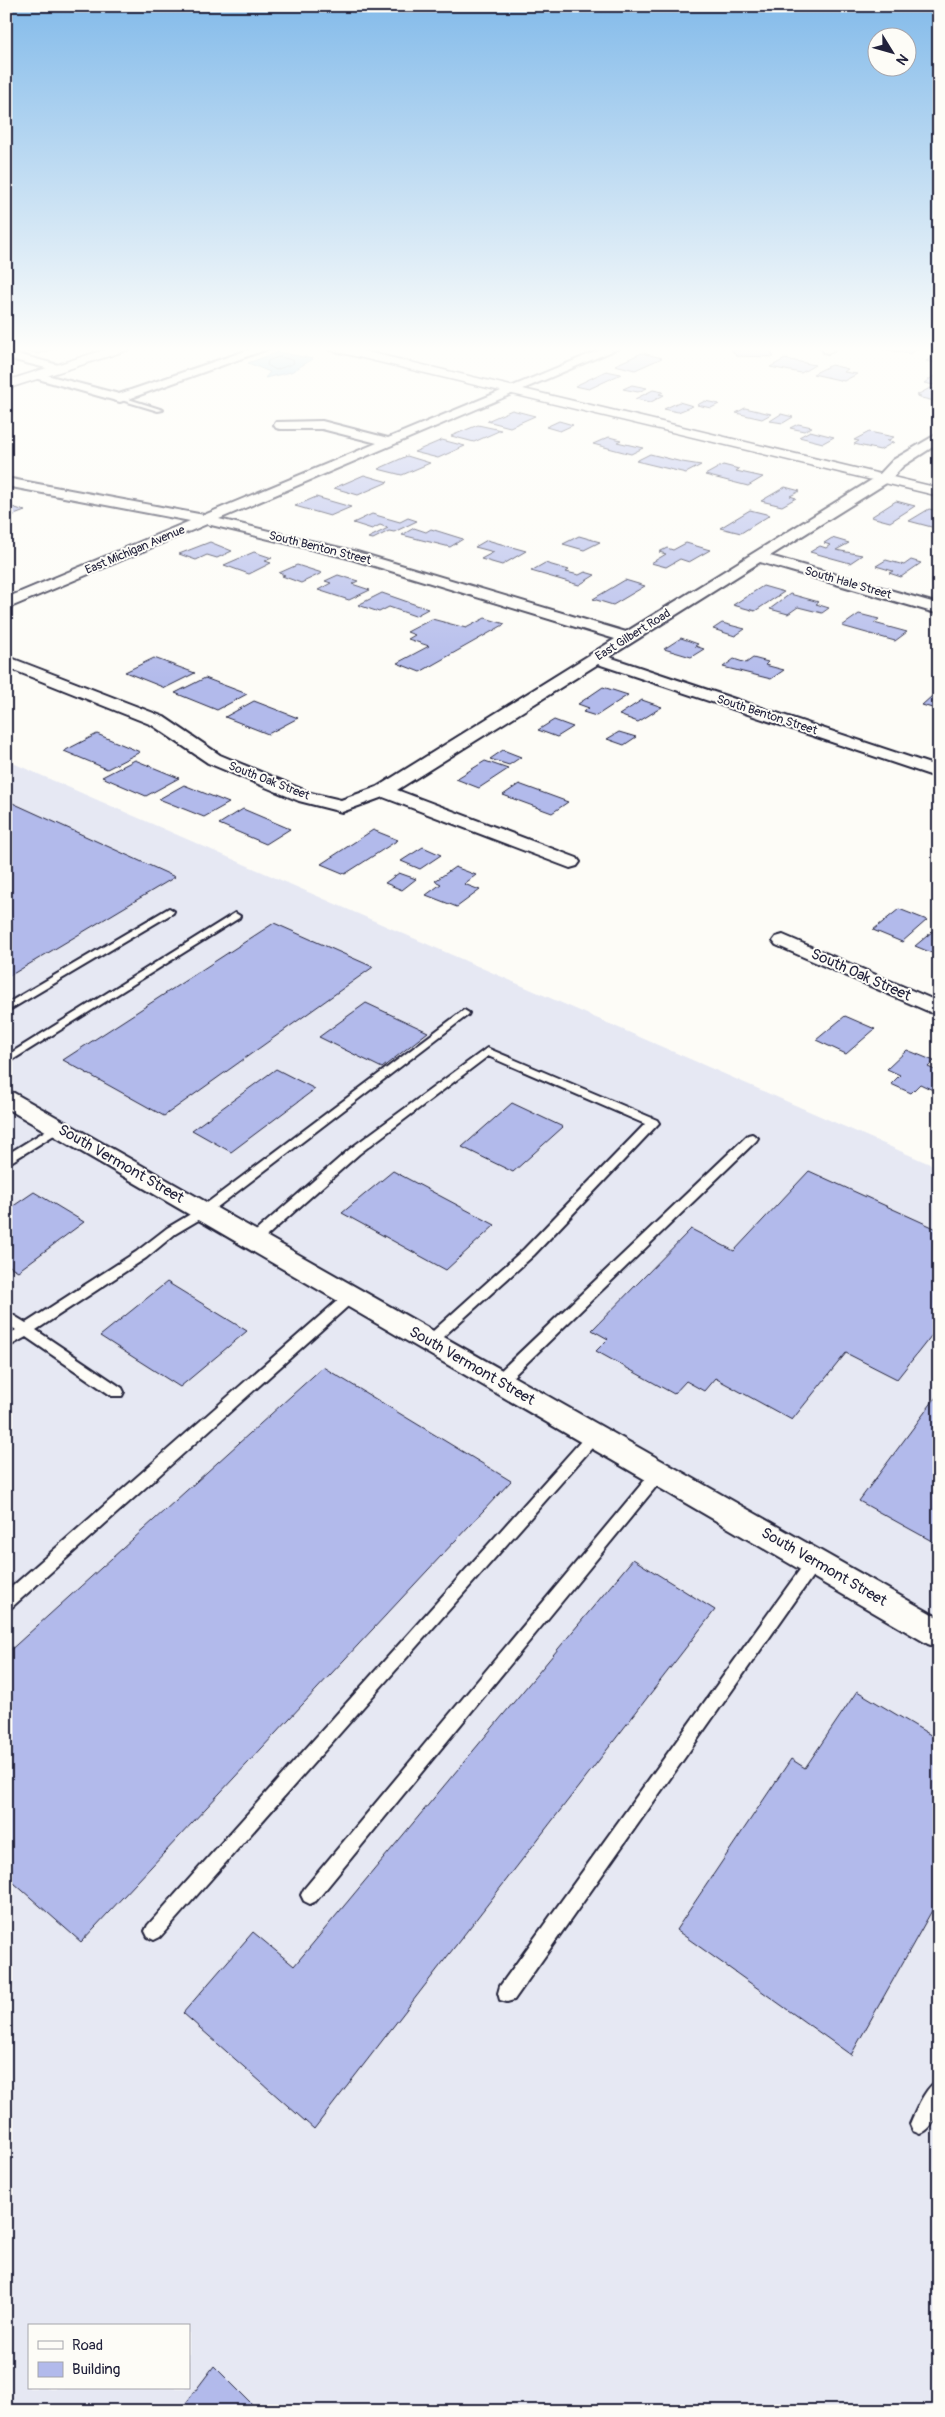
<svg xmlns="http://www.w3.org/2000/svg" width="945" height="2417" font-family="Pangolin,sans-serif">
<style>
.built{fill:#e6e8f3;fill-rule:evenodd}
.water{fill:#8ec5ed;stroke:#6384a6}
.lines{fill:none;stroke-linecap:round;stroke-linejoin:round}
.shore{stroke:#4d6382;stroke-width:1}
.building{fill:#b2baeb;stroke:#22223b}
.service-casing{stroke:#22223b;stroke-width:4}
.minor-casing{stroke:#22223b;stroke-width:4}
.secondary-casing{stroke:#22223b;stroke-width:3}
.service{fill:#fdfcf7;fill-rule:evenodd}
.minor{fill:#fdfcf7;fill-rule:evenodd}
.secondary{fill:#fdfcf7;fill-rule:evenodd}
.labels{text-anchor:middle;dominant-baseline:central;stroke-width:4;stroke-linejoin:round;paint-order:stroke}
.far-street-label{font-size:12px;fill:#22223b;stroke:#fdfcf7}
.street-label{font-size:15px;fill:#22223b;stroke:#fdfcf7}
</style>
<rect width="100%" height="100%" fill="#fdfcf7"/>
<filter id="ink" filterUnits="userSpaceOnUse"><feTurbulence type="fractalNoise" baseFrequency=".02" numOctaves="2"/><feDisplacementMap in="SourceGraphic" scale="10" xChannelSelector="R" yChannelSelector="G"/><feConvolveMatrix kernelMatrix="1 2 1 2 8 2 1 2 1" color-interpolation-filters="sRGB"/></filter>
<g filter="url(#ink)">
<path class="built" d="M6 760 939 1168V2411H6ZM29 2326H189V2388H29Z"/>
<path class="water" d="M278 352 313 359 291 372 265 378 270 372 248 363Z"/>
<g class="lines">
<path class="shore" d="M279 357 293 360 294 363 276 370 267 365 268 361Z"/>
</g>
<path class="building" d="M10 346H53L59 347 38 354Z
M767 346 774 357 736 356 730 347Z
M873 346H908L920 347 909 354Z
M642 353 662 358 635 370 615 365Z
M939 355V364L926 361Z
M785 359 815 365 801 373 770 367Z
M831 365 848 369 844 372 857 374 844 381 813 374Z
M606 371 621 374 589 389 575 386Z
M934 376 939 377V386L924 383Z
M632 385 647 388 638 392 623 389Z
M930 388 939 390V402L917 397 921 396 917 395Z
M653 390 663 392 659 394 664 395 651 402 635 399Z
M705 401 719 404 711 408 697 405Z
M679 402 693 406 678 412 664 409Z
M745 408 771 414 762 419 736 413Z
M512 410 535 416 510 427 487 421Z
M781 414 793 417 783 423 770 421Z
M559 421 573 425 560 431 546 427Z
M798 424 812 427 804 431 790 428Z
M478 425 501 430 474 442 451 436Z
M810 431 834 437 823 443 799 437Z
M869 432 894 437 887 441 894 442 880 450 854 444 859 441 854 440Z
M609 437 621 440 617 442 643 448 631 454 593 444Z
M442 440 465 446 438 458 414 452Z
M650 454 682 462 701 465 686 473 636 461Z
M407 456 430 463 402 475 378 469Z
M723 465 739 469 736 471 763 477 748 486 705 475Z
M364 475 388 482 358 495 334 488Z
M785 487 800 491 790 496 796 498 782 506 761 501Z
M316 497 351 507 330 516 295 506Z
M896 501 915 506 890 522 871 517Z
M9 506 25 511 6 518V507Z
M929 509 939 511V529L909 521Z
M750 510 770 515 741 533 720 528Z
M372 514 400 522 408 518 417 521 394 532 389 531 373 539 368 538 388 528 380 525 372 529 353 523Z
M414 528 426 532 431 529 463 539 450 547 402 535Z
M579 536 600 542 584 550 563 544Z
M832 538 849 543 836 550 862 555 850 563 810 552 820 546 826 548 830 545 824 543Z
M487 540 526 551 502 565 481 559 494 552 475 547Z
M210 542 232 551 217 558 207 555 196 560 179 554Z
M686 543 710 550 689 562 680 559 666 567 651 563 666 554 659 552 667 548 673 550Z
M254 552 272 558 265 561 271 563 249 574 224 565Z
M886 560 904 565 911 560 921 563 901 577 889 573 893 571 876 566Z
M545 563 569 570 566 572 579 575 585 572 595 575 579 585 531 571Z
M297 565 322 573 301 583 282 576 285 575 279 573Z
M338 575 358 581 352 584 370 590 349 600 318 590 331 583 325 581Z
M625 580 645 586 613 605 593 599Z
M763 586 784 592 755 611 733 605Z
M382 593 428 609 415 616 389 607 379 612 358 605Z
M790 594 819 602 816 604 829 608 822 613 798 607 788 614 770 609Z
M859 614 879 619 874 623 907 632 895 641 842 626Z
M485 618 505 624 420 672 397 663 429 646 408 639 415 635 407 632 432 619 466 628Z
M722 623 745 629 735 636 713 629Z
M681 638 698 644 695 646 704 649 691 657 664 649Z
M154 658 195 673 165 688 125 672Z
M753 658 768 662 765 665 784 670 771 679 723 667 734 659 746 663Z
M205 678 247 694 217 710 175 693Z
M603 687 628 695 596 716 583 712 589 708 578 704Z
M932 696 939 697V710L922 705Z
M642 700 662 707 638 722 619 715Z
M254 701 298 718 268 734 225 717Z
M554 720 573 727 557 737 538 730Z
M619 732 636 737 624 745 607 739Z
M97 734 140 752 107 769 64 751Z
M503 750 521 757 509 765 490 759Z
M135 760 179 778 146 796 102 777Z
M485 761 508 769 479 788 456 779Z
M519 784 568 802 552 813 503 795Z
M184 785 229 803 204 817 159 799Z
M6 800 175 877 6 978Z
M243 809 290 829 266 844 219 824Z
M373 830 398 840 345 874 321 864Z
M423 847 441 855 420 869 401 861Z
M455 867 476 875 464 884 480 890 457 907 426 895 441 884 435 881Z
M399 873 416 879 402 890 385 883Z
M899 909 927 920 902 942 873 930Z
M274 923 373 967 164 1116 63 1060Z
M939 926V956L915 946Z
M366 1003 428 1032 382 1068 319 1037Z
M845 1016 875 1029 846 1054 816 1040Z
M907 1050 934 1061 928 1067 939 1072 937 1092 920 1084 911 1093 891 1084 900 1075 887 1069Z
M276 1069 315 1089 231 1152 192 1130Z
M512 1103 563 1127 513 1172 462 1147Z
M393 1171 495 1225 446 1270 342 1213Z
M809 1171 939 1230V1326L897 1379 846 1353 792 1420 715 1378 704 1391 686 1381 674 1394 596 1351 608 1339 592 1330 691 1229 734 1251Z
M34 1192 84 1222 18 1271 6 1264V1211Z
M167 1282 247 1331 180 1387 100 1336Z
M323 1367 511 1481 81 1942 6 1876V1654Z
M939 1393V1545L859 1501Z
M633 1559 715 1610 314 2129 183 2013 253 1932 294 1966Z
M857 1691 939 1740V1898L851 2055 676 1930 791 1759 805 1768Z
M214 2366 259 2411H180Z"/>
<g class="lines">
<g class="service-casing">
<path id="service" d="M118 397H122L163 410 158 411 118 399Z
M169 908 174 911 173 913 6 1012V1004Z
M235 913 240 916 239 918 6 1064V1056Z
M464 1010 469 1013 468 1015 207 1215 175 1234 146 1258 36 1330 122 1388 124 1392 122 1396H112L26 1337 6 1348V1336L16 1330 6 1323V1311L26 1323 136 1252 167 1228 199 1209Z
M487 1048 657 1120 659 1123 534 1255 434 1345H424L422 1341 524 1249 645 1124 488 1056 359 1154 259 1243H249L248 1240 249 1237 351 1148Z
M58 1123 64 1127 62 1130 6 1165V1155Z
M752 1134 758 1138 756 1141 504 1385H494L492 1381 494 1377 748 1135Z
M351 1291 356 1293 358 1296 356 1299 12 1607 6 1609V1592L346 1293Z
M594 1430 599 1432 601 1436 599 1440 160 1937 154 1940 148 1937 145 1931 148 1925 589 1432Z
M659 1467 664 1469 666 1473 664 1477 316 1901 310 1904 304 1901 301 1895 304 1889 654 1469Z
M814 1556 819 1557 822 1562 819 1567 514 2000 507 2002 500 2000 498 1993 500 1986 809 1557Z
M939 2080C939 2099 941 2125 920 2134L913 2131 910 2124C916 2111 925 2086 939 2080Z"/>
</g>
<g class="minor-casing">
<path id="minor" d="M260 346H276L120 402 31 377 29 375 35 372 119 394Z
M357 346H372L356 353H348V349Z
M609 346H624L219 519 357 552 626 632 878 476 893 460 939 433V443L903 466 888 482 770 556 939 604V614L760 562 609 657 939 767V778L598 664 397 790 577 858 580 862 577 866 570 868 383 797 342 812 299 801 208 763 152 725 6 667V656L164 717 220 755 311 793 341 800 377 787 615 639 348 558 207 524 6 609V598L190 521 6 486V478L204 515 377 443 322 429H280L276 428 274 425 276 422 322 421 388 438Z
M821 346H831L834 350 828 353 824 352Z
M6 351 62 366 64 368 58 371 6 358Z
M783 935 939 1002V1016L776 945 773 941 776 937Z
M6 1091 14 1093 939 1618V1648L928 1644 6 1108Z"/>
</g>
<g class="secondary-casing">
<path id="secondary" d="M116 346H133L131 349 6 389V381Z
M323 346H343L939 488V496L329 350Z"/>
</g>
<use href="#service" class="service"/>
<use href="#minor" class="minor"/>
<use href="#secondary" class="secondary"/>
</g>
</g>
<linearGradient id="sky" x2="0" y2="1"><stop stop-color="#84bbea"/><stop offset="0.51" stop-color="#fefefb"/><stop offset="1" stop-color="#fefefb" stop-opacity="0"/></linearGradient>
<rect width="945" height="684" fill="url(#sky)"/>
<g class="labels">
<g class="far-street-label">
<text transform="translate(320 548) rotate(14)">South Benton Street</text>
<text transform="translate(135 550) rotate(-23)">East Michigan Avenue</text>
<text transform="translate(848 583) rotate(16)">South Hale Street</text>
<text transform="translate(633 635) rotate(-32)">East Gilbert Road</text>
<text transform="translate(767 715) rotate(18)">South Benton Street</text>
<text transform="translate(269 781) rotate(21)">South Oak Street</text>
</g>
<g class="street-label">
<text transform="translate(861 975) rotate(24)">South Oak Street</text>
<text transform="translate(121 1164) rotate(30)">South Vermont Street</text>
<text transform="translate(472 1366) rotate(30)">South Vermont Street</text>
<text transform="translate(824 1567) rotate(30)">South Vermont Street</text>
</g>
</g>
<rect width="945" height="2417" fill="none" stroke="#fdfcf7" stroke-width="25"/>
<rect x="12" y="12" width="920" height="2392" fill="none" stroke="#22223b" stroke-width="2" filter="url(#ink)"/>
<rect x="28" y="2324" width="162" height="65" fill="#fdfcf7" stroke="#a5a5ac"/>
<rect x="38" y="2341" width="25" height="8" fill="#fdfcf7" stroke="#a5a5ac"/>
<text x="72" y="2350" font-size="15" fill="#22223b">Road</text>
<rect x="38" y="2362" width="25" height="15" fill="#b2baeb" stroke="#a5a5ac"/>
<text x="72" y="2374" font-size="15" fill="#22223b">Building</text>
<g transform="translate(892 52) rotate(127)"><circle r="24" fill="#fdfcf7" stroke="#a5a5ac"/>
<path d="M0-4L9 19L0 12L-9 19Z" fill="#22223b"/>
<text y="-8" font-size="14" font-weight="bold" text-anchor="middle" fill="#22223b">N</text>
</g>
</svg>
